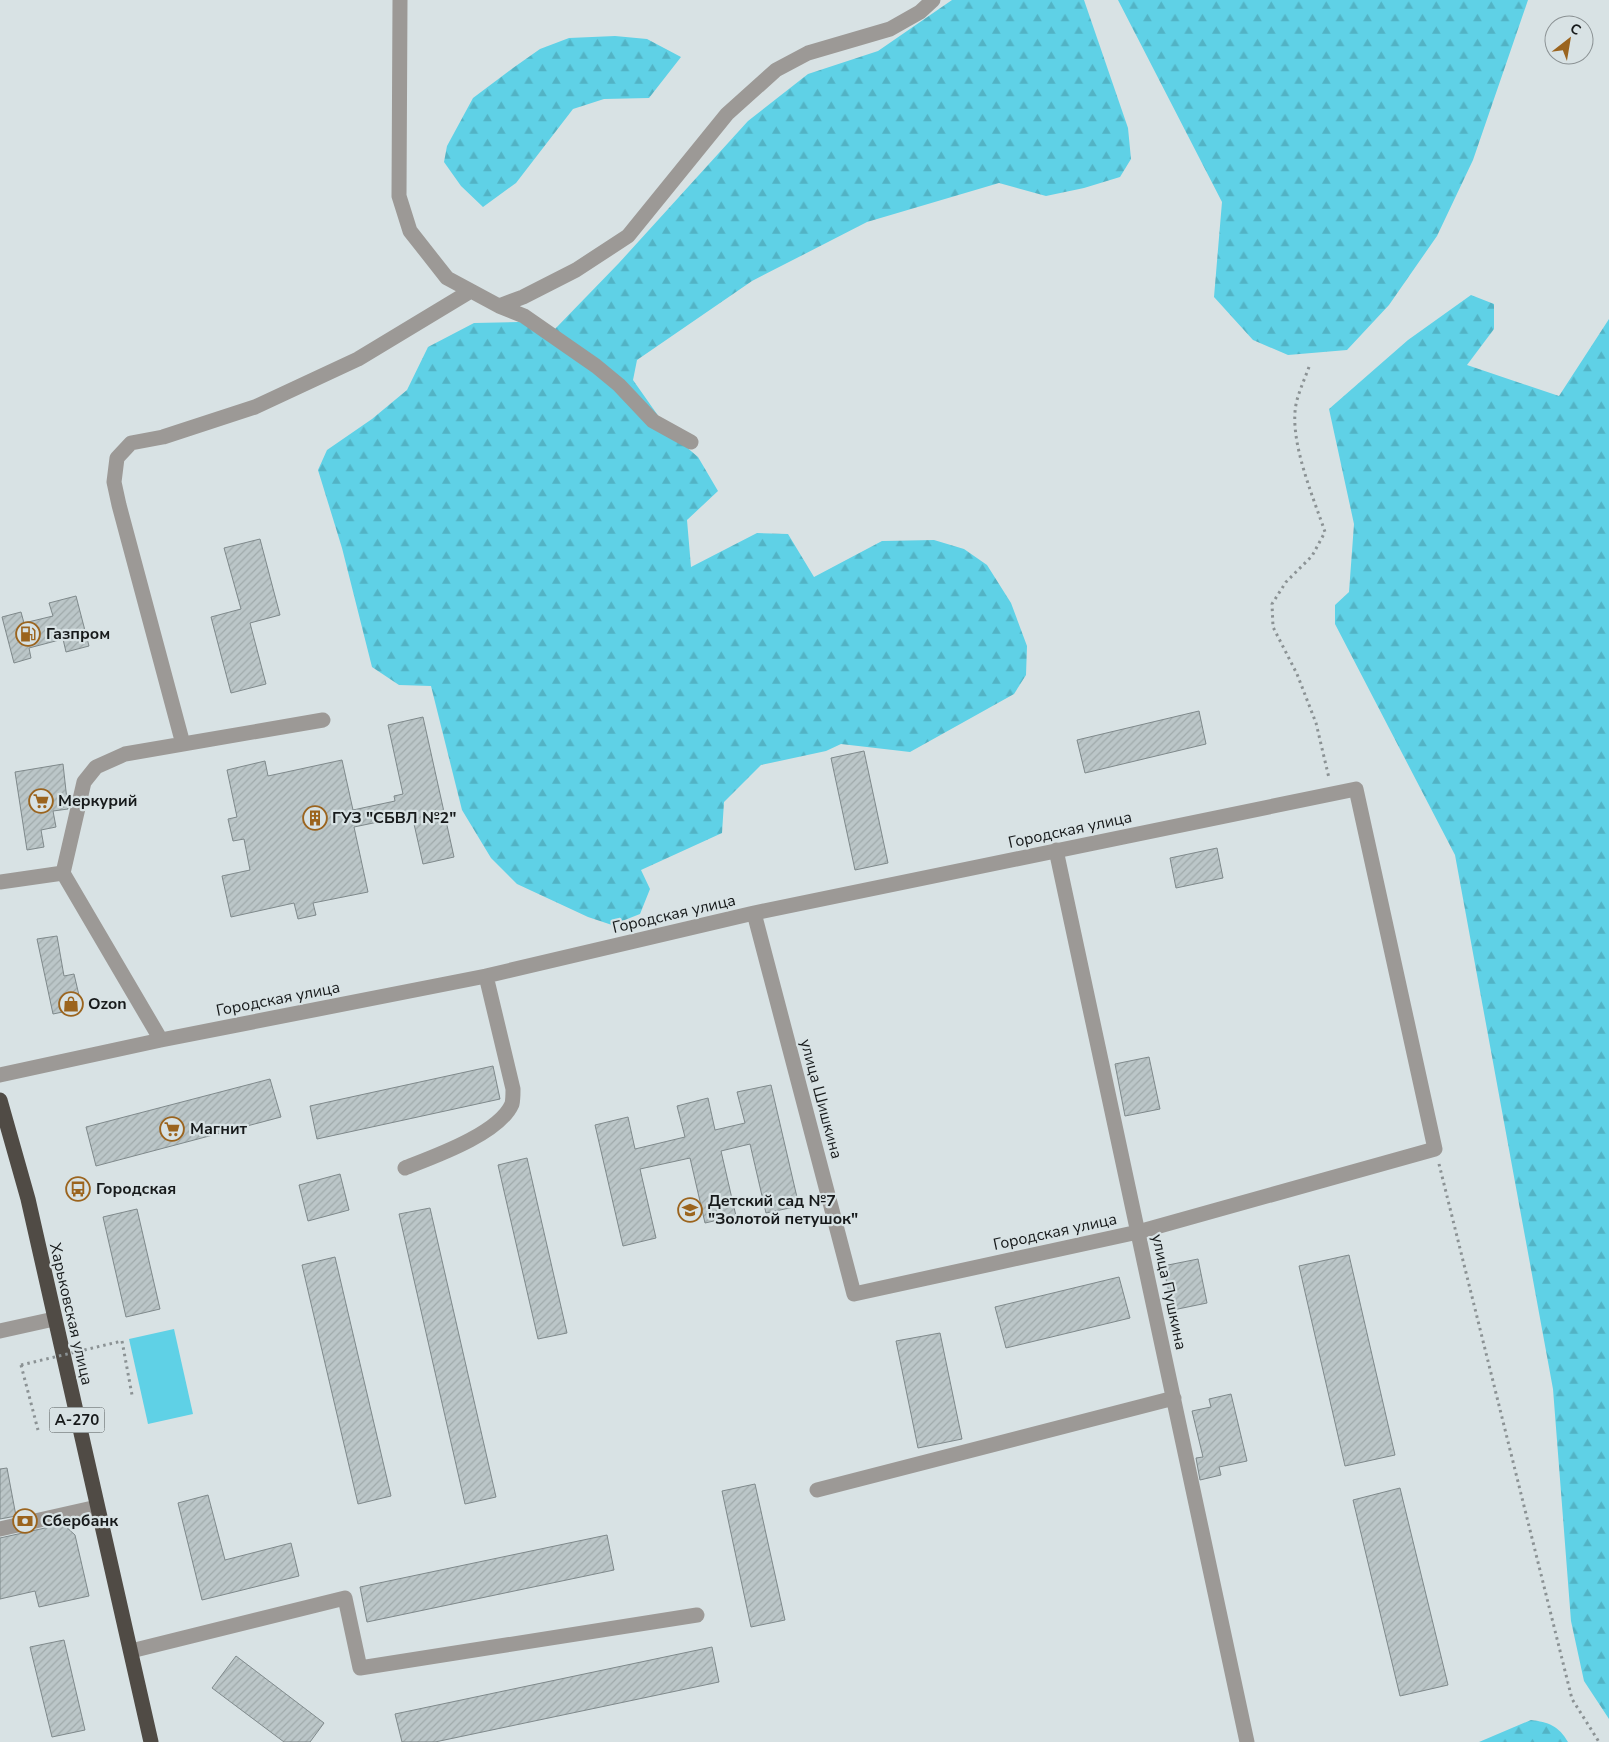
<svg xmlns="http://www.w3.org/2000/svg" width="1609" height="1742" font-family="'Nunito Sans',sans-serif">
<style>
.forest{fill:url(#forest-firs)}
.park{fill:#5fd1e6}
.building{fill:url(#building-hatch);stroke:#7f898b}
.lines{fill:none;stroke-linecap:round;stroke-linejoin:round}
.path{stroke:#8b9294;stroke-width:3;stroke-dasharray:2.5 4;stroke-linecap:butt}
.minor{stroke:#9c9996;stroke-width:15}
.highway{stroke:#504b45;stroke-width:15}
.path-bridge{stroke:#8b9294;stroke-width:3;stroke-dasharray:2.5 4;stroke-linecap:butt}
.labels{text-anchor:middle;dominant-baseline:central;stroke-width:4.5;stroke-linejoin:round;paint-order:stroke}
.shield{fill:#d8e2e4;stroke:#515657;stroke-width:1}
.shield-label{font-size:15px;font-weight:bold;fill:#171a1b}
.poi-label{font-size:16px;font-weight:bold;fill:#171a1b;stroke:#d8e2e4;text-anchor:start}
.street-label{font-size:16px;fill:#171a1b;stroke:#d8e2e4}
</style>
<defs>
<pattern id="forest-firs" width="22" height="20" patternUnits="userSpaceOnUse" patternTransform="scale(1.25)"><rect width="22" height="20" fill="#5fd1e6"/><path d="M5 1l3.5 6h-7zM16 11l3.5 6h-7z" fill="#52b3c5"/></pattern>
<pattern id="building-hatch" width="6" height="6" patternUnits="userSpaceOnUse" patternTransform="scale(1.25)"><rect width="6" height="6" fill="#bbc6c8"/><path d="M-1 1l2-2M0 6l6-6M5 7l2-2" fill="none" stroke="#a0aaab"/></pattern>
</defs>
<rect width="100%" height="100%" fill="#d8e2e4"/>
<path class="forest" d="M952 0H1084L1128 128 1131 159 1120 177 1084 188 1046 196 999 183 867 222 752 281 637 360 633 380 671 434 698 457 718 491 687 520 691 567 757 533 788 534 814 577 882 541 934 540 964 549 987 565 1011 603 1027 646 1026 675 1014 694 910 752 841 744 826 751 761 765 724 802 722 833 641 870 650 889 640 914 612 925 588 917 517 884 491 858 462 810 431 686 399 685 372 667 342 548 318 470 327 450 372 419 407 390 428 347 474 323 519 322 555 329 619 263 748 121 808 74 878 51Z
M1118 0H1528L1473 160 1437 236 1389 305 1347 350 1288 355 1253 340 1214 297 1222 202Z
M615 36 647 39 681 57 649 98 604 99 573 109 516 183 483 207 461 186 444 162 447 146 473 98 513 68 540 49 569 38Z
M1471 295 1494 304V329L1467 365 1559 396 1609 319V1719L1584 1681 1571 1621 1553 1389 1455 855 1335 624V605L1349 592 1354 524 1329 409 1408 340Z
M1531 1720C1548 1722 1559 1726 1568 1742H1479Z"/>
<path class="park" d="M174 1329 193 1414 148 1424 129 1339Z"/>
<path class="building" d="M260 539 280 615 250 623 266 684 231 693 211 617 241 609 224 548Z
M76 596 89 646 66 652 63 639 29 648 31 658 14 663 2 617 21 612 24 623 53 616 49 603Z
M1199 711 1206 744 1085 773 1077 740Z
M423 717 454 857 423 864 412 815 354 827 368 892 313 903 316 915 298 919 294 903 231 917 222 876 250 870 244 839 233 841 228 819 237 817 227 770 265 761 268 776 342 760 353 810 395 801 394 796 403 794 388 725Z
M864 751 888 863 855 870 831 758Z
M63 764 68 809 53 811 56 827 41 830 44 847 27 850 15 772Z
M1217 848 1223 878 1176 888 1170 858Z
M57 936 64 976 74 974 82 1008 53 1014 37 939Z
M1149 1057 1160 1109 1125 1116 1115 1064Z
M493 1066 500 1099 317 1139 310 1106Z
M270 1079 281 1117 96 1166 86 1127Z
M771 1085 799 1206 766 1213 750 1144 721 1151 736 1216 705 1223 690 1158 640 1169 656 1238 623 1246 595 1125 628 1117 635 1149 685 1137 677 1106 708 1098 715 1130 745 1123 737 1092Z
M527 1158 567 1333 538 1339 498 1165Z
M340 1174 349 1210 308 1221 299 1185Z
M430 1208 496 1497 465 1504 399 1214Z
M137 1209 160 1309 126 1317 103 1217Z
M1349 1255 1395 1455 1345 1466 1299 1266Z
M335 1257 391 1496 358 1504 302 1265Z
M1198 1259 1207 1303 1173 1310 1163 1266Z
M1119 1277 1130 1318 1006 1348 995 1307Z
M940 1333 962 1439 918 1448 896 1341Z
M1231 1394 1247 1461 1219 1467 1221 1475 1200 1480 1196 1458 1203 1457 1192 1411 1211 1407 1209 1399Z
M7 1468 16 1516 0 1519V1469Z
M755 1484 785 1620 751 1627 722 1491Z
M1400 1488 1448 1685 1400 1696 1353 1500Z
M208 1495 225 1560 291 1543 299 1576 202 1600 178 1503Z
M63 1524 75 1535 89 1596 39 1607 35 1591 0 1599V1538Z
M607 1535 614 1570 367 1622 360 1587Z
M64 1640 85 1730 52 1737 30 1647Z
M712 1647 719 1682 435 1742H402L395 1714Z
M236 1656 324 1723 310 1742H284L212 1688Z"/>
<g class="lines">
<path class="path" d="M1309 367C1305 378 1300 389 1297 400 1287 437 1313 496 1325 532L1312 556 1286 582 1272 604 1273 627 1297 674 1316 723 1329 778
M1439 1164 1572 1699 1599 1742
M122 1341 132 1395
M21 1365 38 1430"/>
<path class="minor" d="M400 0 399 196 410 231 447 278 499 306 524 316 596 366 619 385 653 421 691 442
M499 306 523 297 576 270 628 236 727 114 776 70 808 53 890 29 920 12 933 0
M183 744 119 505 114 482 117 458 131 443 163 437 255 407 358 359 469 292
M1056 850 1247 1742
M63 873 84 782 96 767 125 754 323 720
M0 882 63 873 161 1040
M0 1075 161 1040 486 976 754 913 1356 789 1435 1149 1138 1232 854 1294 754 913
M405 1168C433 1157 499 1134 512 1104 513 1100 513 1094 513 1089L486 976
M0 1331 54 1319
M817 1490 1174 1398
M0 1529 97 1507
M131 1651 345 1598 360 1668 697 1615"/>
<path class="highway" d="M0 1100 28 1199 151 1742"/>
<path class="path-bridge" d="M21 1365 122 1341"/>
</g>
<defs>
<g id="fuel-ring" transform="scale(1.25)"><circle r="9.5" fill="#d8e2e4" stroke="#9b641e" stroke-width="1.5"/><path d="M-5.5-6h7V0h2V4h1.3V-2.5L3-4.5l.8-.8L6-3V5H2.5V1h-1V6h-7ZM-4.2-4.7v3.2H.2V-4.7Z" fill="#9b641e"/></g>
<g id="supermarket-ring" transform="scale(1.25)"><circle r="9.5" fill="#d8e2e4" stroke="#9b641e" stroke-width="1.5"/><path d="M-6-5.5h2.5l.6 2H6L4.5 2H-2.5L-4.4-4H-6ZM-1.5 3.2a1.3 1.3 0 1 0 .1 0ZM3 3.2a1.3 1.3 0 1 0 .1 0Z" fill="#9b641e"/></g>
<g id="building-ring" transform="scale(1.25)"><circle r="9.5" fill="#d8e2e4" stroke="#9b641e" stroke-width="1.5"/><path d="M-4-6H4V6H1V3H-1V6H-4ZM-2.5-4.3h1.7v1.8h-1.7ZM.8-4.3h1.7v1.8H.8ZM-2.5-1h1.7V.8h-1.7ZM.8-1h1.7V.8H.8Z" fill="#9b641e"/></g>
<g id="shop-ring" transform="scale(1.25)"><circle r="9.5" fill="#d8e2e4" stroke="#9b641e" stroke-width="1.5"/><path d="M-5-2.5h2.3a2.7 3.5 0 0 1 5.4 0H5L5.5 6h-11ZM-1.5-2.5h3a1.5 2.3 0 0 0-3 0Z" fill="#9b641e"/></g>
<g id="bus-ring" transform="scale(1.25)"><circle r="9.5" fill="#d8e2e4" stroke="#9b641e" stroke-width="1.5"/><path d="M-5-6H5V4H4V6H2V4H-2V6H-4V4H-5ZM-3.5-4V0h7V-4ZM-3.5 1.2v1.5H-2V1.2ZM2 1.2v1.5H3.5V1.2Z" fill="#9b641e"/></g>
<g id="school-ring" transform="scale(1.25)"><circle r="9.5" fill="#d8e2e4" stroke="#9b641e" stroke-width="1.5"/><path d="M0-5L7-2L0 1L-7-2ZM-4 1L0 2.5L4 1V4Q0 6-4 4Z" fill="#9b641e"/></g>
<g id="bank-ring" transform="scale(1.25)"><circle r="9.5" fill="#d8e2e4" stroke="#9b641e" stroke-width="1.5"/><path d="M-6-4H6V4H-6ZM0-2.3a2.3 2.3 0 1 0 0 4.6a2.3 2.3 0 1 0 0-4.6Z" fill="#9b641e"/></g>
</defs>
<g fill-rule="evenodd">
<use href="#fuel-ring" x="28" y="634"/>
<use href="#supermarket-ring" x="41" y="801"/>
<use href="#building-ring" x="315" y="818"/>
<use href="#shop-ring" x="71" y="1004"/>
<use href="#supermarket-ring" x="172" y="1129"/>
<use href="#bus-ring" x="78" y="1189"/>
<use href="#school-ring" x="690" y="1210"/>
<use href="#bank-ring" x="25" y="1521"/>
</g>
<g class="labels">
<rect class="shield" x="49.5" y="1407.5" width="55" height="25" rx="4"/>
<g class="shield-label">
<text x="77" y="1420">А-270</text>
</g>
<g class="poi-label">
<text x="46" y="634">Газпром</text>
<text x="58" y="801">Меркурий</text>
<text x="332" y="818">ГУЗ "СБВЛ №2"</text>
<text x="88" y="1004">Ozon</text>
<text x="190" y="1129">Магнит</text>
<text x="96" y="1189">Городская</text>
<text x="708" y="1201">Детский сад №7<tspan x="708" dy="18">"Золотой петушок"</tspan></text>
<text x="42" y="1521">Сбербанк</text>
</g>
<g class="street-label">
<text transform="translate(1070 830) rotate(-12)">Городская улица</text>
<text transform="translate(674 914) rotate(-13)">Городская улица</text>
<text transform="translate(278 999) rotate(-11)">Городская улица</text>
<text transform="translate(821 1099) rotate(75)">улица Шишкина</text>
<text transform="translate(1055 1232) rotate(-12)">Городская улица</text>
<text transform="translate(1169 1292) rotate(78)">улица Пушкина</text>
<text transform="translate(71 1314) rotate(77)">Харьковская улица</text>
</g>
</g>
<g transform="translate(1569 40) rotate(31)"><circle r="24" fill="#d8e2e4" stroke="#8b9294"/>
<path d="M0-4L9 19L0 12L-9 19Z" fill="#9b641e"/>
<text y="-8" font-size="14" font-weight="bold" text-anchor="middle" fill="#171a1b">С</text>
</g>
</svg>
